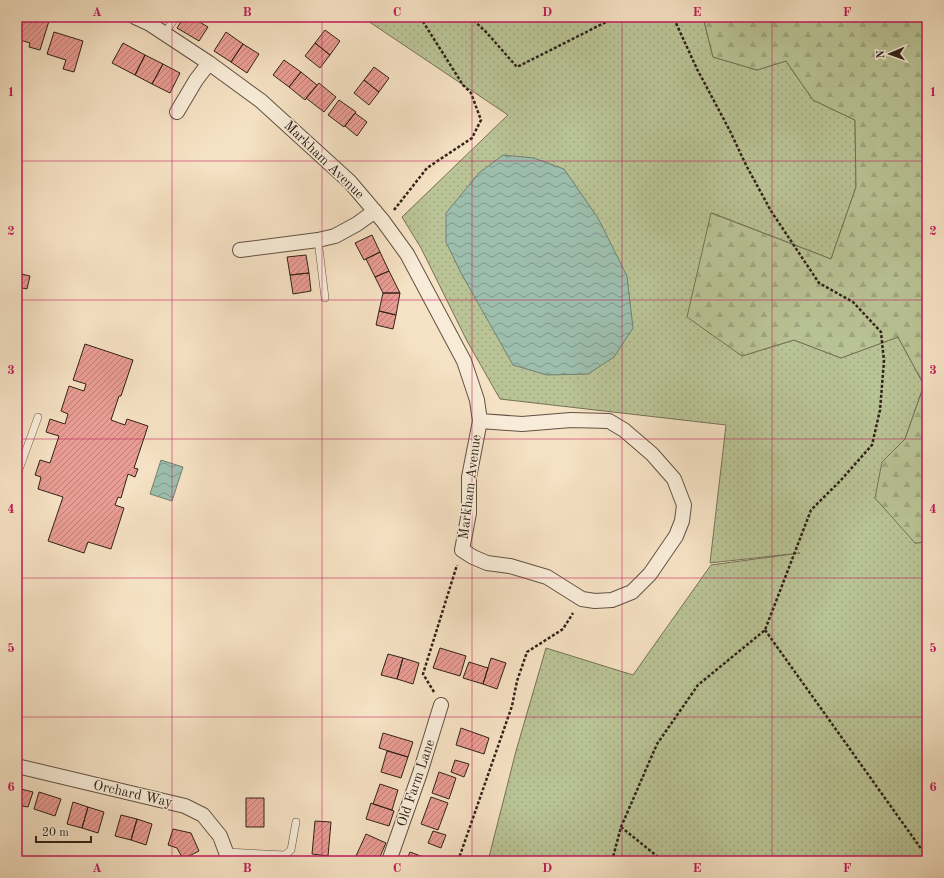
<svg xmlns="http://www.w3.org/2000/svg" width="944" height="878" font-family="'Old Standard TT',serif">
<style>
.green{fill:url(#green-dots);stroke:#757257}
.forest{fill:url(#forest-firs);stroke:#757257}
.water{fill:url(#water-waves);stroke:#728072}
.building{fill:url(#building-hatch);stroke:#312219}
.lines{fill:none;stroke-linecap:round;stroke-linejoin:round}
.service-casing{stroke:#625244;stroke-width:8}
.minor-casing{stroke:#625244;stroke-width:16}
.path{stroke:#312219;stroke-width:2.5;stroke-dasharray:3 2;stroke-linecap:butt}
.service{stroke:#f8ecd8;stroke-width:7}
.minor{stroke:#f8ecd8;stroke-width:14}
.grid{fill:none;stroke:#c2185b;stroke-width:1;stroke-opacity:0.55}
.labels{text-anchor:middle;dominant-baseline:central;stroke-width:3;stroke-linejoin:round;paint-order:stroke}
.street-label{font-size:14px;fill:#312219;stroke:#f8ecd8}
.neatline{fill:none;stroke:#c2185b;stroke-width:1.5}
.grid-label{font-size:13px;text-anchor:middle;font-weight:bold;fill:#c2185b}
</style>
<defs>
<pattern id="green-dots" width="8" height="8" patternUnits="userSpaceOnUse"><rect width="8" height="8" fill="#b9c395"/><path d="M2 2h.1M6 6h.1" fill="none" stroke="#a0a780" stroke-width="1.8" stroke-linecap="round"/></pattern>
<pattern id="forest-firs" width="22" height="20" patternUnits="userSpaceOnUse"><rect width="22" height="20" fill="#b9c395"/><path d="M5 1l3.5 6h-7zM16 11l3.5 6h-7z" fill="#a0a780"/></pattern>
<pattern id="water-waves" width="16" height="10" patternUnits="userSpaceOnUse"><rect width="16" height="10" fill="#9dbead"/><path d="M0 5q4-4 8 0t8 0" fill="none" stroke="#819a8c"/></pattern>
<pattern id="building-hatch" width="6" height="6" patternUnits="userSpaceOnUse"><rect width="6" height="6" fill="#e99c93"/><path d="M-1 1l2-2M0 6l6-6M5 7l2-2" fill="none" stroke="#bd7f77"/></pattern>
</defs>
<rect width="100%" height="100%" fill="#f5e1c3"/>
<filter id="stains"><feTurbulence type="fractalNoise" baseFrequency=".005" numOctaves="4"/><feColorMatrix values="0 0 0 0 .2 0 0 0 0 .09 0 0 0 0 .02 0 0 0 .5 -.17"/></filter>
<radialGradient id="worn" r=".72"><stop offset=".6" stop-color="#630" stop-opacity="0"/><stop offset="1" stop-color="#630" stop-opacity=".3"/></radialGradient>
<path class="green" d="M362 17H703L713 57 757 70 786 61 813 100 855 120 856 187 831 259 712 213 742 356 794 340 841 358 898 337 924 385 905 439 882 462 915 543 927 542V861H488L516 751 546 648 633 675 711 565 800 553 710 563 726 425 500 399 467 341 421 248 402 217 508 115Z"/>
<path class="forest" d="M703 17H927V542L915 543 875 498 882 462 905 439 924 385 898 337 841 358 794 340 742 356 687 317 711 213 831 259 856 187 855 120 813 100 786 61 757 70 713 57Z"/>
<path class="water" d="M503 155 534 158 564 169 598 218 627 276 633 328 614 357 588 374 547 375 513 365 461 273 446 242V213L479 173Z
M161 460 183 467 172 501 150 494Z"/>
<path class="building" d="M17 17H22L19 27 17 26Z
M22 17H35L49 21 40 50 29 47 30 43 17 39V33Z
M184 17H191L208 27 199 41 177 28Z
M325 30 340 41 330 55 315 43Z
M54 32 83 41 74 72 63 69 66 60 47 54Z
M226 32 243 44 231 62 214 51Z
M123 43 145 55 135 75 112 63Z
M315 43 330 55 320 68 305 56Z
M243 44 259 54 247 73 231 62Z
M145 55 163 64 152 84 135 75Z
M284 60 301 72 289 87 273 75Z
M163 64 180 73 170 93 152 84Z
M374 67 389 78 379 92 364 80Z
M301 72 317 85 305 100 289 87Z
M364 80 379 92 369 105 354 93Z
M319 83 336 97 324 112 306 98Z
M339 100 356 112 344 127 328 115Z
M355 113 367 122 357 136 345 126Z
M372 235 380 252 364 260 355 243Z
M380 252 389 271 375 277 366 259Z
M306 255 309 273 290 275 287 257Z
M389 271 400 293H383L375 277Z
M17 273 30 276 27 289 17 287Z
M309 273 311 291 293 294 290 275Z
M383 293H400L396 315 379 311Z
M379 311 396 315 393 329 376 325Z
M85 344 133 360 121 396H119L111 420 125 425 127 419 148 426 134 468 138 469 135 477 128 474 121 498 118 497 115 505 124 508 111 549 88 542 84 553 48 541 63 497 38 489 41 477 35 475 40 460 50 463 59 436 46 432 50 419 65 424 68 414 61 411 69 386 84 391 86 384 73 380Z
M440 648 466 656 460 676 433 668Z
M388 654 403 658 397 679 381 675Z
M403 658 419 663 413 684 397 679Z
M491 658 506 663 497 689 483 684Z
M469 662 488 668 483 684 463 678Z
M461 728 489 738 484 754 456 745Z
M383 733 413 742 408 757 379 748Z
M387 751 408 757 401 778 381 772Z
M455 760 469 764 464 777 451 772Z
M439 772 456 778 449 799 432 793Z
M380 784 398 790 392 810 373 804Z
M17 788 33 792 28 807 17 805Z
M39 792 61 799 55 816 34 809Z
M431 797 448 803 438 830 421 824Z
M246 798H264V827H246Z
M73 802 88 807 82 828 67 824Z
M371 803 394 811 389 826 366 819Z
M88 807 104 812 98 833 82 828Z
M121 815 137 819 131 840 115 836Z
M137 819 152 824 146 845 131 840Z
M315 821 331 822 328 856 312 854Z
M173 829 191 833 199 851 183 859 177 848 168 845Z
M433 831 446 835 441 848 428 843Z
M366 834 386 843 378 861H368L356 856Z
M410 852 434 861H406Z
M356 856 368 861H353Z"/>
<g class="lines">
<g class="service-casing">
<path id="service" d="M164 34 176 17
M318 240 325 298
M17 475 38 417
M226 852 285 855 291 850 296 822"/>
</g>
<g class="minor-casing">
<path id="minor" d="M135 17 150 24 209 63 261 101 350 182 383 221 407 254 464 361 477 400 480 421 469 477V513L462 550 473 557 487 563 510 566 547 577 582 599 595 601 612 600 632 592 650 574 676 536 682 521 684 505 674 479 652 454 624 430 609 421 571 420 522 424 480 421
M177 112 196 80 209 63
M240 250 318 240 335 236 357 224 375 211
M17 767H21L185 806 203 815 220 836 226 852 227 861
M389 861 420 773 441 705"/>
</g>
<path class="path" d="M470 17 486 32 517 67 616 17
M394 210 427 168 472 138 481 120 471 93 463 85 420 17
M765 630 927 857
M434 692 423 674 457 565
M621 827 663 861
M458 861 512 706 517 681 527 652 563 629 573 613
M612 861 621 827 657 744 698 685 765 630 811 510 841 480 872 445 880 410 884 361 881 332 853 302 819 283 771 211 746 165 730 131 697 69 675 21 676 17"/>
<use href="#service" class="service"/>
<use href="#minor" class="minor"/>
</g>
<path class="grid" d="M172 17V861M322 17V861M472 17V861M622 17V861M772 17V861M17 161H927M17 300H927M17 439H927M17 578H927M17 717H927"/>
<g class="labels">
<g class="street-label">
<text transform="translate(324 160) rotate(44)">Markham Avenue</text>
<text transform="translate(470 487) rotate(-83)">Markham Avenue</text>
<text transform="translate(416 783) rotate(-71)">Old Farm Lane</text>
<text transform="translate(133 794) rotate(13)">Orchard Way</text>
</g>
</g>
<rect width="944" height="878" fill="none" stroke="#f5e1c3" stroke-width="44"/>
<g transform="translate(890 54) rotate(268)" stroke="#f8ecd8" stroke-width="3" paint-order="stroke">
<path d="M0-3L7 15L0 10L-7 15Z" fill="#312219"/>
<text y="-6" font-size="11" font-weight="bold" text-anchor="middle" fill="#312219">N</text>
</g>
<path d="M36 836v6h55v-6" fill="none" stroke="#312219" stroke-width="2"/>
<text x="42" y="836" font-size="12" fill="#312219" stroke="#f8ecd8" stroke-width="3" paint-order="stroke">20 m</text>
<rect x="22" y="22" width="900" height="834" class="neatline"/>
<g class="grid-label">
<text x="97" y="16">A</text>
<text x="247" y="16">B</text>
<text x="397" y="16">C</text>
<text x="547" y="16">D</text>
<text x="697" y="16">E</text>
<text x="847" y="16">F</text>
<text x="11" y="96">1</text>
<text x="933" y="96">1</text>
<text x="11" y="235">2</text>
<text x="933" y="235">2</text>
<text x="11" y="374">3</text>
<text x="933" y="374">3</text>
<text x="11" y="513">4</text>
<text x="933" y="513">4</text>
<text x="11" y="652">5</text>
<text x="933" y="652">5</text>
<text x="11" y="791">6</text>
<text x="933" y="791">6</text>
<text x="97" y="872">A</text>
<text x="247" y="872">B</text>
<text x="397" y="872">C</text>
<text x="547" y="872">D</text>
<text x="697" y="872">E</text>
<text x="847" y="872">F</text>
</g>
<rect width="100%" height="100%" filter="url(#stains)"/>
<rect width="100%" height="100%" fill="url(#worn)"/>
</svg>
